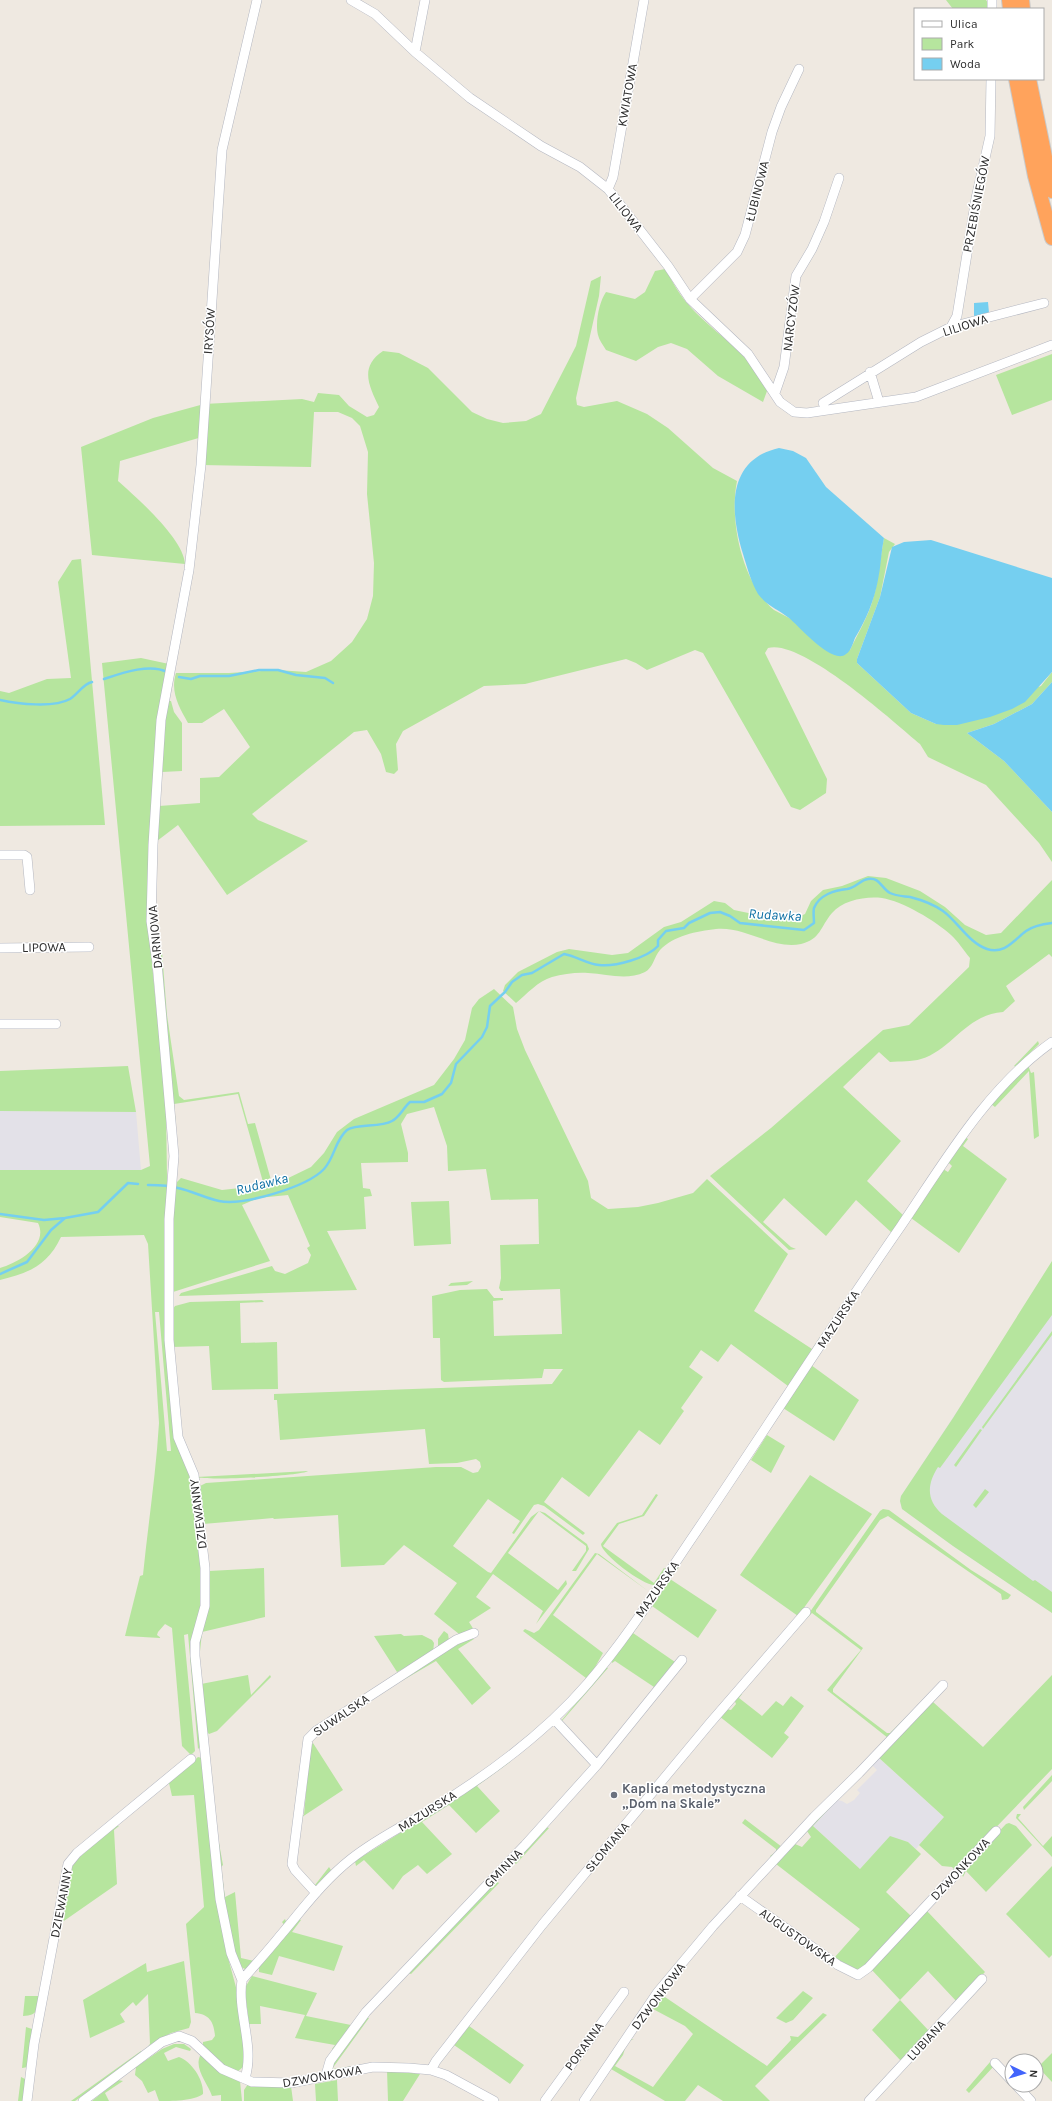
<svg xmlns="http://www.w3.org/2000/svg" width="1052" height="2101" font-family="Karla,sans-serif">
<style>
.industrial{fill:#e3e1e8}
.green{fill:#b6e59e;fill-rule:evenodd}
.water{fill:#75cff0}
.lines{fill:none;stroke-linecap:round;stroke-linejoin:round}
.stream{stroke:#75cff0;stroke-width:2.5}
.minor-casing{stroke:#b4b7c1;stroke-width:10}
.highway-casing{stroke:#c9c9c9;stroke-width:16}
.minor{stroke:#fff;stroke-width:9}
.highway{stroke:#ffa35c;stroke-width:14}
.worship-dot{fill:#6b7280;stroke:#fff;stroke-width:1.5}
.labels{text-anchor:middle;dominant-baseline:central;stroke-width:3;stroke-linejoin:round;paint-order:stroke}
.street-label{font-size:13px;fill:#2e2e2e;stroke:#fff}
.worship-label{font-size:13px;font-weight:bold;fill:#5b616d;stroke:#fff;text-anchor:start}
.water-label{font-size:14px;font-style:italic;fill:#0d6fa3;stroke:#fff}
</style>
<rect width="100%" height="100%" fill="#efe9e1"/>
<path class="industrial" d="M0 1111 136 1112 141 1170H0Z
M1052 1268V1613L953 1546 902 1509 900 1501 901 1496Z
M878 1757 944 1817 916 1849 908 1842 890 1837 860 1869 813 1826 837 1800 842 1801 847 1804 854 1800 860 1793 857 1790 877 1770 871 1764Z"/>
<path class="green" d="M946 0H986L988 3V9H953Z
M665 269C672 280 678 293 687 303 712 333 752 353 767 391L763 402 718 376 687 349 671 343 658 347 636 361 606 350C603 345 599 340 598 335 595 323 599 302 606 292L635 299 645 292 655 271Z
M601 276 599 296 576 398 577 405 584 407 617 401 647 414 668 428 713 468 737 481C729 521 742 582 774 610L850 650C858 633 868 617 873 599 879 579 880 558 884 538L895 544 889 552 880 597 857 659V663L911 713 936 724 1041 686 1052 672V682L1032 704 994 724 967 733 1004 761 1052 812V862L1039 843 986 785 928 757 920 744C894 722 801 638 768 648L765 653 827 779 826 793 800 810 791 807 703 653 695 650 647 670 636 663 626 659 525 684 484 686 403 731 396 744 398 770 394 774 386 772 381 754 367 730 354 732 252 814 258 820 308 841 227 895 178 825 157 841 159 806 200 803V778L219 777 250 747 224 709 202 723H188C179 707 170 692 176 673H229L278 670 306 672 331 661 352 642 367 619 373 596 374 563 367 494 368 452 360 426 352 418 338 412H314L311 467 201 465 202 437 120 461 118 481C136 497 184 539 185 564L92 555 81 447 153 418 204 404 302 399 314 402 318 393 339 395 349 406 367 417 374 415 379 407C369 386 359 367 383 351L399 353 428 368 472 412 487 419 503 423 526 421 541 414 576 346 591 281Z
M1052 354V400L1012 415 996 375Z
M81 559 105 825 0 826V691L9 693 47 679 71 678 58 582 72 560Z
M141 658 169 664 162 691 159 711 148 921 166 1110 170 1381 193 1483 203 1598 195 1634 200 1747 198 1749 188 1634 184 1635 195 1751 191 1755 182 1746 172 1628 165 1624 158 1632 157 1635 161 1638 125 1636 140 1576 143 1575C148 1525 156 1474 159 1423L148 1244 144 1235 61 1237C48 1265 29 1273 0 1280V1268C18 1263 49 1245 38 1223L0 1217V1170H141L150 1166 102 663ZM155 1312H159L171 1451H167Z
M167 701H171L174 712 182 723V771L162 772Z
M868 876 886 878 920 891 945 907 965 925 986 935 1001 933 1052 880V957L1049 954 1006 986 1015 1001 1003 1012C965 1015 952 1050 921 1059 912 1062 900 1061 890 1062L879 1052 843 1087 901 1141 867 1181 904 1216 892 1233 856 1200 826 1236 784 1198 763 1222 791 1247 796 1249 789 1250 710 1176 771 1128 883 1030 909 1025 969 967 970 958C964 951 958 941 951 935 936 921 902 901 882 898 866 896 843 900 832 913 820 927 821 939 801 944 773 950 745 926 716 929 697 931 673 936 660 950 654 957 653 968 645 972 626 981 608 974 588 973 577 972 563 974 552 977 538 981 527 994 516 1003L503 991 505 985 518 972 557 952 569 949 612 955 628 953 664 927 681 922 714 901 725 903 734 910 768 917 796 918 805 914 811 901 823 890 842 886Z
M162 952 167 1015 179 1096 184 1100 239 1092 248 1124 255 1123 271 1180 263 1182 238 1094 174 1104 176 1126 174 1125 160 953Z
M494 989 513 1007 517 1029 525 1050 588 1181 591 1198 608 1209 638 1207 658 1203 693 1193 707 1179 788 1254 754 1311 812 1349 822 1334 823 1336 788 1386 731 1344 718 1362 701 1350 689 1367 703 1377 681 1408 684 1411 660 1445 639 1430 589 1497 562 1477 544 1502 585 1533 583 1535 544 1506 538 1504 534 1505 514 1534 512 1533 520 1521 488 1499 453 1546 488 1572 491 1573 531 1517 539 1511 545 1513 587 1544 589 1549 576 1571H572L586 1551V1546L539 1511 508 1553 558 1590 566 1580 567 1584 536 1624 543 1611 493 1574 476 1597 491 1608 469 1622 474 1630 459 1634 434 1614 457 1583 404 1545 384 1565 341 1567 338 1515 274 1519 273 1518 203 1524 198 1487 206 1483 436 1467H461L473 1473 478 1472 481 1467 480 1462 476 1459 457 1463 429 1464 425 1429 280 1440 277 1400H274V1394L552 1384 563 1369H544L542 1378 444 1382 441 1380 440 1338H433L432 1296 460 1290 487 1289 494 1298H503V1300L493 1301 494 1336 562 1334 560 1289 501 1291 499 1288 501 1278 500 1245 539 1244 538 1199 491 1200 486 1169 448 1171 447 1146 434 1107 407 1114 401 1124 408 1153V1162L361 1163 363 1188 370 1189 372 1196 364 1197 366 1229 327 1231 357 1290 179 1296 181 1293 272 1266 275 1271 285 1274 308 1263 311 1255 307 1248 310 1246 288 1195 258 1198 242 1205 270 1261 173 1292V1205L177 1182 181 1178 222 1190 276 1184 311 1167 324 1153 337 1132 354 1119 434 1085 454 1059 465 1040 472 1008 479 999Z
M1038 1041 1039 1044 1016 1067 1014 1066Z
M1028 1065 1031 1073 1034 1072 1039 1136 1034 1139 1029 1071 995 1107 991 1104Z
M128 1066 136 1112 0 1111V1071Z
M965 1137 968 1139 963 1146 1007 1179 959 1253 911 1218 943 1169 948 1172 952 1166 948 1162Z
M449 1201 451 1244 414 1246 411 1202Z
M1052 1261V1315L940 1468 938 1467C927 1484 926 1500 942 1514L1033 1581 1035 1580 1052 1592V1613L953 1546 902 1509 900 1501 901 1496 953 1418Z
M473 1281 467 1285 448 1286 451 1283Z
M262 1300 264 1302 240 1303 241 1343 277 1342 278 1389 212 1390 209 1346 171 1347 173 1309 175 1306 190 1302Z
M1052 1331V1335L983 1429 982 1427Z
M811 1365 859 1400 834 1441 783 1408Z
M980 1429 982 1430 956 1467 954 1465Z
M767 1435 785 1446 771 1473 751 1460Z
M308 1471C302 1476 205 1481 197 1477Z
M810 1475 872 1514 798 1616 740 1575Z
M985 1489 989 1492 976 1508 973 1505Z
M656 1494 658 1495 644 1516 619 1524 603 1546 654 1583 664 1568 667 1570 656 1585C646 1588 601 1554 601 1544L617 1523 642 1515Z
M883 1509 889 1510 971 1570 1011 1595 1008 1599 1002 1600 1001 1594 888 1516 880 1520 816 1610V1612L863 1648 833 1689V1692L887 1733H890L943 1681 888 1738 827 1690 861 1650 812 1613 803 1622 880 1511Z
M595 1553 599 1554 648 1591 597 1554 553 1615 603 1653 589 1678H586L523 1631 525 1629 534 1633 539 1630Z
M676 1567H679L670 1579 717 1610 698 1638 652 1606 655 1602 653 1600Z
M264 1568 265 1617 202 1632 199 1661 197 1649 209 1571Z
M648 1612 633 1633 675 1662 654 1687 615 1661 612 1663 611 1661Z
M444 1631 448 1634 449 1640 438 1649V1639Z
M401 1634 404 1636 422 1635 432 1640 434 1643 433 1653 397 1672 374 1636Z
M469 1638 474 1639 458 1649 491 1688 472 1705 436 1661 400 1682 414 1673 418 1668Z
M606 1667 608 1668 562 1721 597 1759 637 1709 631 1720 599 1758 595 1759 561 1721Z
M248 1675 251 1695 270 1675 271 1677 217 1731 209 1734 207 1732 201 1684Z
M1052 1675V1769L955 1870 952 1867 942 1866 919 1845 944 1817 878 1757 933 1702 983 1747Z
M738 1694H742L739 1698 762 1716 776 1701 783 1706 791 1696 804 1706 784 1733 789 1737 772 1758 719 1716 726 1709 731 1710 736 1704 734 1699Z
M313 1743 343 1790 302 1817 296 1865 315 1885 329 1867 331 1870 316 1886 313 1885 296 1867 295 1864 301 1816 304 1815 310 1747Z
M198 1757 202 1758 227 1954 237 1991 243 2031V2067L237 2072 227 2068 203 2046V2042L212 2040 215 2036C214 2023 210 2014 195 2013L186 1924 204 1907 194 1795 172 1796 169 1783Z
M508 1762H510L477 1786 500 1811 476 1833 449 1805 422 1822 452 1854 427 1874 418 1865 403 1876 393 1890 364 1860 356 1866 355 1861 448 1803Z
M1052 1775V1781L1024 1810 1023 1807Z
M837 1800 813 1826 860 1869 890 1836 908 1842 921 1854 886 1892 911 1916 862 1969H852L834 1958 860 1929 776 1864 795 1844 802 1847 811 1837 807 1831 809 1826Z
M1017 1814H1021L1018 1818 1043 1846 1052 1836V1857L1016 1818Z
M745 1819 782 1847 772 1858 770 1856 776 1852V1849L742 1823Z
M1009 1823 1016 1826 1032 1845 986 1892 966 1871 963 1877 961 1872 1006 1824Z
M116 1825 119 1826 114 1830 117 1884 61 1923 59 1922 73 1863Z
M546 1827 549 1828 516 1864 514 1862Z
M219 1843 223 1865 221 1867 225 1897 235 1892 241 1958 254 1961 285 1926 282 1922 285 1919 287 1924 253 1964 245 1969 239 1966C228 1925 221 1885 218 1844Z
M1052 1866V1955L1049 1958 1006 1914Z
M496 1881 499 1883 411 1974 408 1973Z
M927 1911 985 1972 957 2002 928 1971 900 2000 930 2032 901 2061 872 2030 900 2000 871 1969Z
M299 1919 301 1920 292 1932 343 1946 334 1971 279 1956 272 1975 259 1972V1967Z
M184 1961 191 2022 189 2028 171 2033 148 2046 150 2044 148 1994 136 2006 133 2002 120 2014 125 2022 90 2038 83 2000 146 1963 147 1972Z
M252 1976 317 1993 306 2016 351 2025 333 2049H332L335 2045 295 2038 305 2015 260 2006 261 2024H249L245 1991 246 1986Z
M803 1991 813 1998 793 2020 786 2023 776 2018Z
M662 1995 767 2066 791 2040 790 2036 798 2037 823 2013 827 2015 755 2086 770 2101H723L698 2085 685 2101H665L611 2069 627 2040 634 2039 627 2042 623 2055 615 2066 653 2087 693 2034 685 2026 653 2009Z
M25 1996H39C36 2010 39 2015 23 2016Z
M366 2017 369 2018 332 2069 369 2064 331 2071 330 2068Z
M469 2026 524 2065 510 2084 454 2045Z
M26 2027 32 2029 28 2067 22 2068Z
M174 2044H184L191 2049 190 2051 176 2047 164 2053 168 2061 179 2057C192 2062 204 2080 203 2094 194 2101 171 2101 159 2101L155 2090 148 2093 142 2081 135 2075 136 2067 162 2049Z
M141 2051V2054L75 2101H71Z
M1052 2053V2082L1038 2067Z
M200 2056H202L240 2081 242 2101H221V2095L212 2096C208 2084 194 2069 200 2056Z
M990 2062 994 2066 969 2093 966 2090Z
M387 2070 420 2074 403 2101H388Z
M21 2077 25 2079 24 2101H18Z
M118 2080 123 2081 105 2093 109 2101H92Z
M337 2080 338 2101H316L315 2084Z
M248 2084 291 2086 293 2101H244V2090Z"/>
<path class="water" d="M988 302 989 313 974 317V303Z
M779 448 793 451 806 458 826 487 884 538C881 552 881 566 878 580 874 601 866 620 855 638 853 643 851 651 846 654 833 666 799 626 789 618 778 609 767 606 758 594 751 582 747 567 743 554 730 512 726 460 779 448Z
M931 540 1052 578V672L1025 702 1012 709 990 717 957 725H944L936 724 911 713 857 663V659L880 597 892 547 904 542Z
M1052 682V812L1004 761 967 733 994 724 1032 704Z"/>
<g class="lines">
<path class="stream" d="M179 677 191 679 200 676H229L259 670H278L296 675 325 678 333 683
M104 679C122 673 150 663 167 672
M0 700C18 704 54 708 70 699 78 694 83 684 92 682
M148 1185C158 1185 169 1185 178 1188 192 1191 205 1198 219 1201 243 1206 307 1187 324 1169 335 1157 335 1140 347 1130 357 1123 380 1128 392 1121 400 1117 403 1108 410 1102H424L442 1094 451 1083 456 1064 482 1037 487 1027 490 1006 505 992 512 982 522 975 532 973 564 954C576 956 587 964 599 965 615 967 647 958 658 946V940L666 931 684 928 689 923 710 913 720 912 730 916 740 923 804 930 814 923C814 918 813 912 814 908 819 895 835 890 847 889 856 888 860 880 868 879 880 877 881 888 890 893 896 896 903 896 910 897 922 900 933 904 943 911 958 922 969 943 987 949 1004 955 1014 940 1026 931 1033 926 1044 924 1052 923
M0 1214 44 1220 65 1218 98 1212 128 1183 138 1184
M0 1274 27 1262 51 1230 65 1218"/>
<g class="minor-casing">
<path id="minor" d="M351 0 375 14 415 52 470 98 541 146 580 167 608 189 668 266 690 299 748 354 780 402 794 412 807 413 916 397 1052 345
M992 0V9
M415 52 425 0
M608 189 613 177 644 0
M690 299 737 252 745 235 772 132 781 107 799 69
M951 327 957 316 976 198 990 136 991 79
M870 372 879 402
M775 393 784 367 796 276 812 249 824 222 839 178
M823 403 921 342 951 327 1044 303
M0 855H24L27 857 30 890
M0 948 89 947
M0 1024H56
M555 1720 597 1765
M316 1893 295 1870 292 1864 308 1739 316 1731 456 1640 474 1633
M740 1896 838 1965 858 1975 868 1968 996 1831
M242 1980 231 1953 220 1899 195 1656V1642L205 1606V1568L194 1475 178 1437 169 1340V1219L174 1156 157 963 151 921 153 845 161 720 189 570 201 465 222 150 257 0
M995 2063 1012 2081
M431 2070 436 2061 542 1925 710 1723 806 1612
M326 2075 330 2061 366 2012 525 1845 597 1765 682 1660
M245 2078C255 2046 237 2013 242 1980 254 1966 267 1952 279 1937 302 1910 323 1881 351 1859 377 1838 409 1823 437 1806 492 1772 546 1732 588 1683 628 1637 660 1585 694 1535 764 1432 830 1328 901 1226 945 1161 987 1088 1052 1042
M1016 2085 1031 2101
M27 2101 34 2044 68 1864 77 1853 191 1759
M83 2101 162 2042 179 2036 192 2041 222 2069 252 2082 291 2083 373 2067 409 2068 431 2070 446 2075 494 2101
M545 2101 624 1992
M584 2101 657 1993 713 1926 814 1817 859 1773 943 1685
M869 2101 982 1979"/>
</g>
<g class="highway-casing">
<path id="highway" d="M1009 0 1010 9
M1022 0 1023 9
M1016 79 1035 176 1052 238
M1029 79 1052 191"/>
</g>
<use href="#minor" class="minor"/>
<use href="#highway" class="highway"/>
</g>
<circle class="worship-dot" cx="614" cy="1795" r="4"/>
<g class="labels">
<g class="street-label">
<text transform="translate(627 95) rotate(-80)">KWIATOWA</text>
<text transform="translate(757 191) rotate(-76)">ŁUBINOWA</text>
<text transform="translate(976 204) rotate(-79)">PRZEBIŚNIEGÓW</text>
<text transform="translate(626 212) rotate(52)">LILIOWA</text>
<text transform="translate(791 318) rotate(-83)">NARCYZÓW</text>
<text transform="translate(965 325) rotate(-18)">LILIOWA</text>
<text transform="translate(209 331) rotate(-86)">IRYSÓW</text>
<text transform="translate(155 937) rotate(-95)">DARNIOWA</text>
<text transform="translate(44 947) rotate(-1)">LIPOWA</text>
<text transform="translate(838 1319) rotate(-57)">MAZURSKA</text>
<text transform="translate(198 1514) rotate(-97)">DZIEWANNY</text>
<text transform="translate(657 1589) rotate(-55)">MAZURSKA</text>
<text transform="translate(341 1715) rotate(-34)">SUWALSKA</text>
<text transform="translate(427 1811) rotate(-32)">MAZURSKA</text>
<text transform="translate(607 1847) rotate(-50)">SŁOMIANA</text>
<text transform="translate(503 1868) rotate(-46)">GMINNA</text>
<text transform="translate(960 1869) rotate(-47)">DZWONKOWA</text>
<text transform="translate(61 1903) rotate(-79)">DZIEWANNY</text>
<text transform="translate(798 1937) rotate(35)">AUGUSTOWSKA</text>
<text transform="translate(658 1996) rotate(-53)">DZWONKOWA</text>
<text transform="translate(926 2040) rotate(-47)">LUBIANA</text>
<text transform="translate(584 2046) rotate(-54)">PORANNA</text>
<text transform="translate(322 2076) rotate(-10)">DZWONKOWA</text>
</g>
<g class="worship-label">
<text x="622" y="1788">Kaplica metodystyczna<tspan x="622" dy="15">„Dom na Skale”</tspan></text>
</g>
<g class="water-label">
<text transform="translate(775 915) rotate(3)">Rudawka</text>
<text transform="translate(262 1184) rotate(-14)">Rudawka</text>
</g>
</g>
<rect x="914" y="8" width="130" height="72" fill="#ffffff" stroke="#ababab"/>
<rect x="922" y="21" width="20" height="6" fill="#ffffff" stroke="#ababab"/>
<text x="950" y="28" font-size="12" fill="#2e2e2e">Ulica</text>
<rect x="922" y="38" width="20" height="12" fill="#b6e59e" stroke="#ababab"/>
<text x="950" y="48" font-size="12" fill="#2e2e2e">Park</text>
<rect x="922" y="58" width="20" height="12" fill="#75cff0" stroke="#ababab"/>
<text x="950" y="68" font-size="12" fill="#2e2e2e">Woda</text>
<g transform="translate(1024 2073) rotate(95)"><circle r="19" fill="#ffffff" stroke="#ababab"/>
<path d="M0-3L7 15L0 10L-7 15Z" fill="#4264fb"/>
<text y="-6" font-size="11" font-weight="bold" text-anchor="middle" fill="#2e2e2e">N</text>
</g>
</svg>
